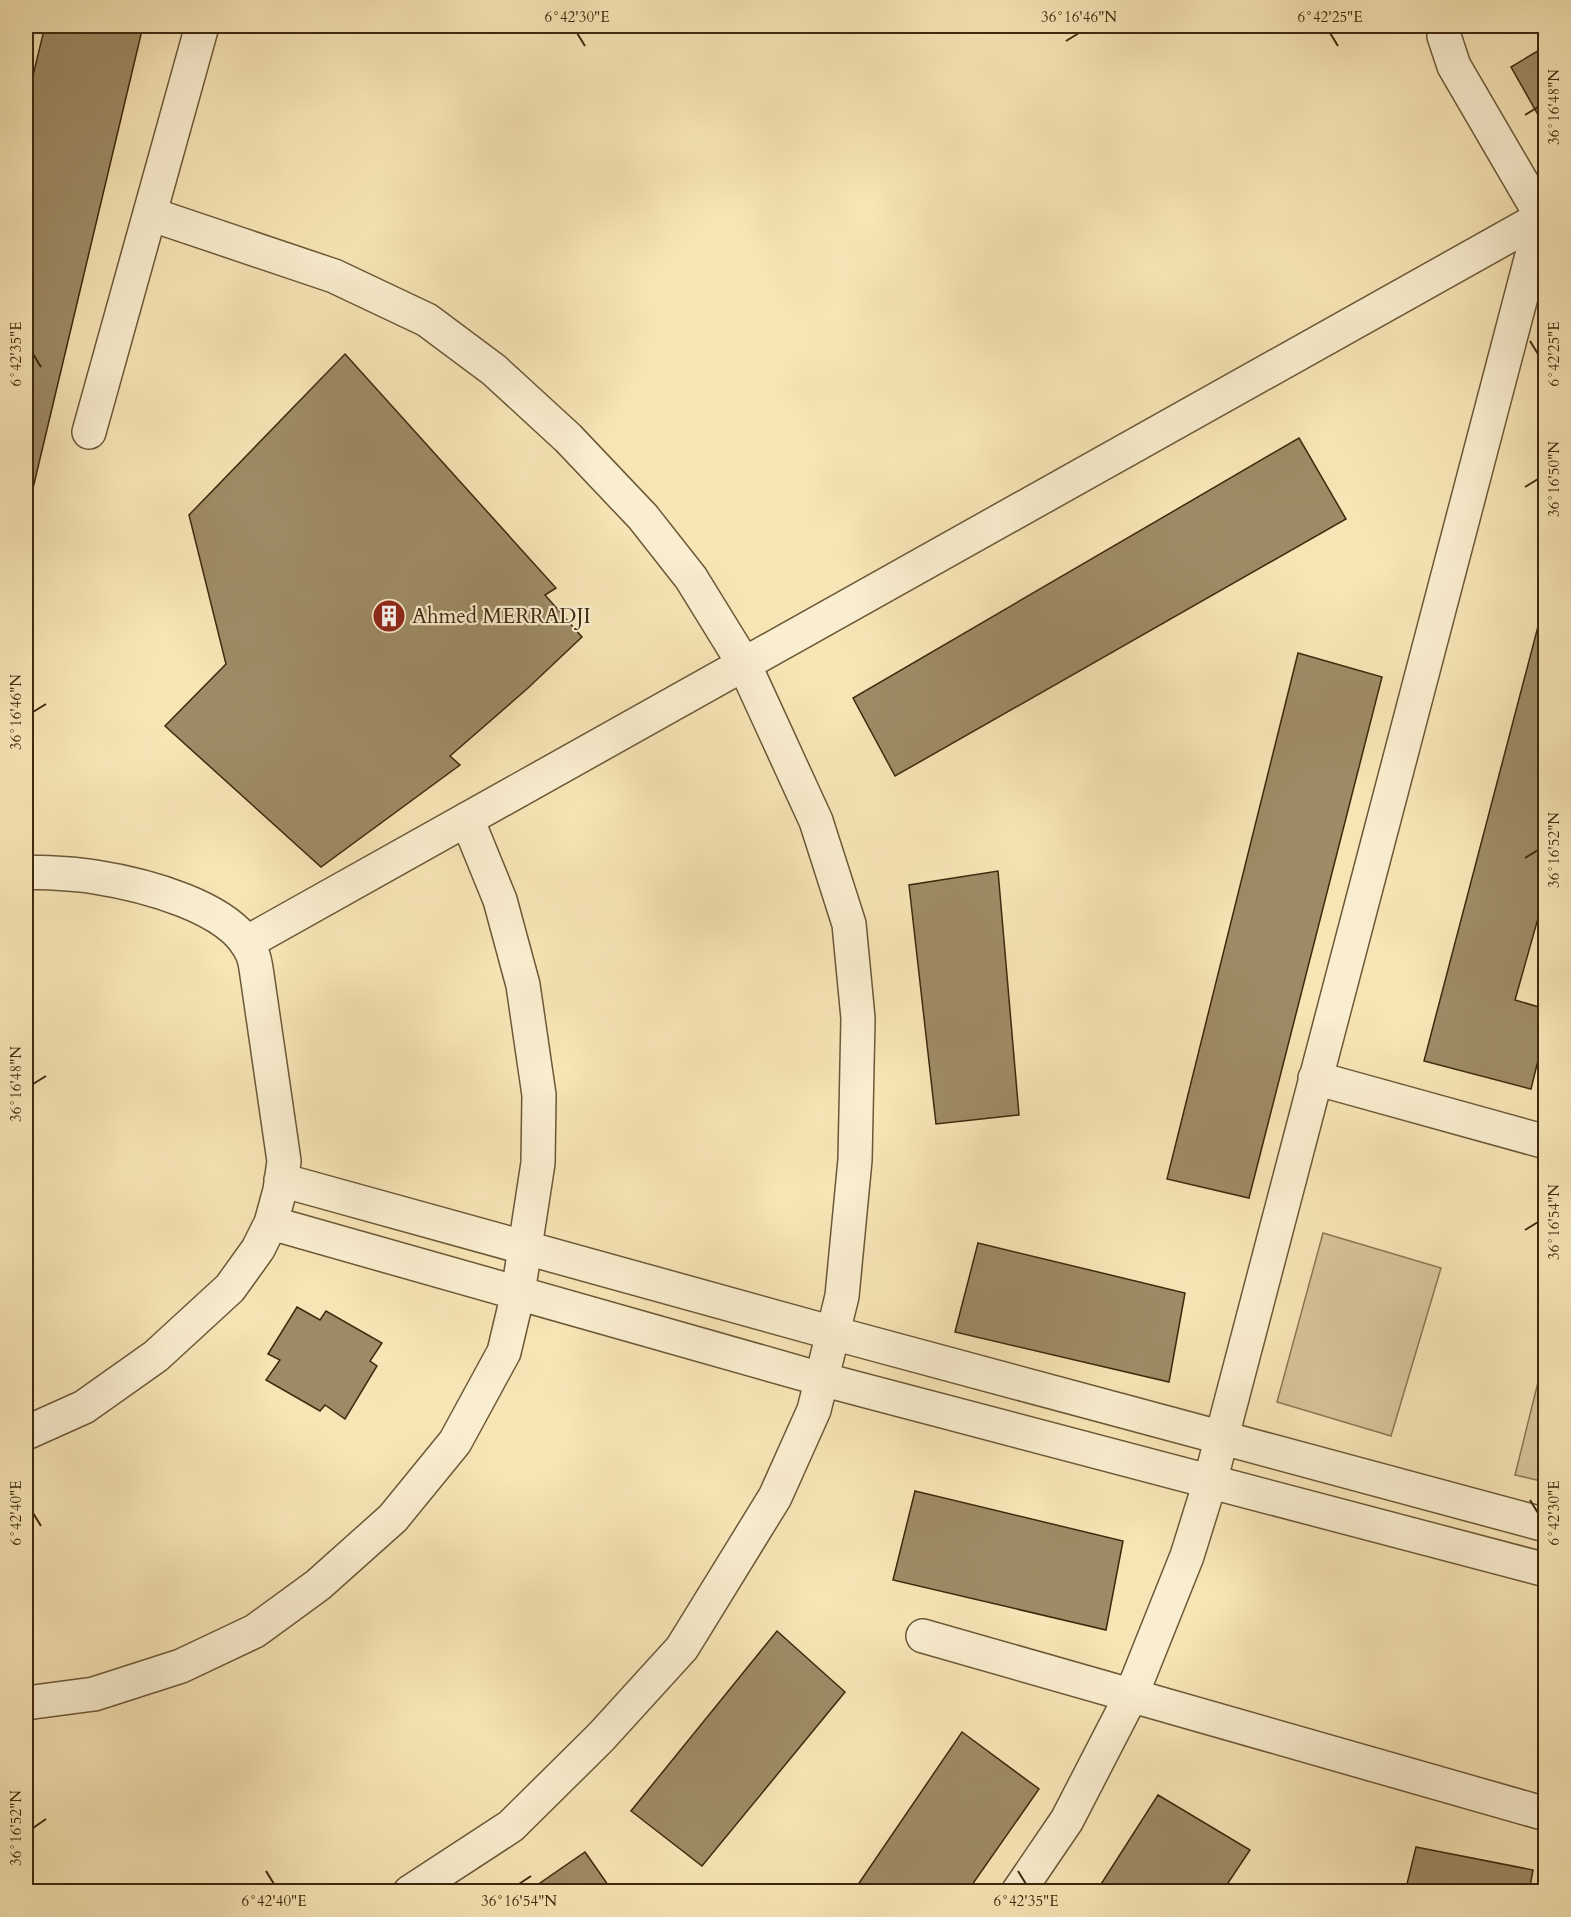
<svg xmlns="http://www.w3.org/2000/svg" width="1571" height="1917" font-family="Cardo,serif">
<style>
.green{fill:#d8c599;stroke:#8b7753;stroke-width:1.5}
.building{fill:#9e8b65;stroke:#3e290d;stroke-width:1.5}
.lines{fill:none;stroke-linecap:round;stroke-linejoin:round}
.minor-casing{stroke:#6c5837;stroke-width:36}
.minor{stroke:#faeed0;stroke-width:33}
.ticks{fill:none;stroke:#3e290d;stroke-width:2}
.labels{text-anchor:middle;dominant-baseline:central;stroke-width:4.5;stroke-linejoin:round;paint-order:stroke}
.poi-label{font-size:21px;fill:#3e290d;stroke:#faeed0;text-anchor:start}
.neatline{fill:none;stroke:#3e290d;stroke-width:2}
.ticks-label{font-size:15px;text-anchor:middle;fill:#3e290d}
</style>
<rect width="100%" height="100%" fill="#f7e5b6"/>
<filter id="stains"><feTurbulence type="fractalNoise" baseFrequency=".00333" numOctaves="4"/><feColorMatrix values="0 0 0 0 .2 0 0 0 0 .09 0 0 0 0 .02 0 0 0 .5 -.17"/></filter>
<radialGradient id="worn" r=".72"><stop offset=".6" stop-color="#630" stop-opacity="0"/><stop offset="1" stop-color="#630" stop-opacity=".3"/></radialGradient>
<path class="green" d="M1323 1233 1441 1268 1391 1436 1277 1402Z
M1545 1354V1482L1515 1475Z"/>
<path class="building" d="M45 26H143L29 505 26 504V104Z
M1546 46V129L1511 67Z
M345 354 556 588 545 595 582 637 528 688 450 756 460 765 321 867 165 726 226 664 189 515Z
M1299 438 1346 519 895 776 853 698Z
M1546 596V890L1515 1000 1546 1009V1028L1531 1089 1424 1061Z
M1298 653 1382 677 1249 1198 1167 1179Z
M998 871 1019 1115 936 1124 909 885Z
M978 1243 1185 1293 1169 1382 955 1332Z
M297 1307 320 1320 326 1311 382 1343 370 1361 377 1366 345 1419 325 1405 320 1411 266 1380 280 1360 268 1354Z
M915 1491 1123 1541 1106 1630 893 1580Z
M777 1631 845 1692 702 1866 631 1811Z
M962 1732 1039 1789 967 1892H853Z
M1158 1795 1250 1850 1222 1892H1096Z
M1416 1847 1533 1870 1529 1892H1405Z
M585 1852 613 1892H527Z"/>
<g class="lines">
<g class="minor-casing">
<path id="minor" d="M150 214 334 276 427 320 494 370 568 438 643 517 691 578 744 664 816 821 849 924 858 1018 855 1160 842 1296 814 1410 775 1497 682 1648 601 1737 511 1826 410 1892
M89 432 202 26
M26 872C48 873 72 873 95 877 140 884 232 906 252 953 255 959 256 968 257 975L284 1161 280 1190 271 1223 258 1249 230 1288 156 1356 84 1407 26 1433
M246 943 1546 215
M1315 1078 1546 1142
M281 1180 833 1333 1546 1525
M271 1223 821 1379 1546 1570
M923 1636 1546 1814
M26 1703 94 1694 181 1666 255 1631 318 1585 393 1518 455 1442 504 1352 518 1293 538 1163 539 1095 523 985 500 900 467 819
M1018 1892 1067 1820 1131 1696 1187 1556 1210 1482 1542 217 1454 66 1444 36 1445 26"/>
</g>
<use href="#minor" class="minor"/>
</g>
<path class="ticks" d="M577 33 585 46M1330 33 1338 46M1066 41 1079 33M1525 115 1538 107M1530 341 1538 354M33 354 41 367M1525 487 1538 479M33 712 46 704M1525 858 1538 850M33 1084 46 1076M1525 1230 1538 1222M1530 1500 1538 1513M33 1513 41 1526M33 1828 46 1819M266 1871 274 1884M1018 1871 1026 1884M519 1884 531 1876"/>
<defs>
<g id="building-disc" transform="scale(1.725)"><circle r="9.5" fill="#8f2418" stroke="#faeed0"/><path d="M-4-6H4V6H1V3H-1V6H-4ZM-2.5-4.3h1.7v1.8h-1.7ZM.8-4.3h1.7v1.8H.8ZM-2.5-1h1.7V.8h-1.7ZM.8-1h1.7V.8H.8Z" fill="#fff"/></g>
</defs>
<g fill-rule="evenodd">
<use href="#building-disc" x="389" y="616"/>
</g>
<g class="labels">
<g class="poi-label">
<text x="412" y="616">Ahmed MERRADJI</text>
</g>
</g>
<rect width="1571" height="1917" fill="none" stroke="#f7e5b6" stroke-width="66"/>
<rect x="33" y="33" width="1505" height="1851" class="neatline"/>
<g class="ticks-label">
<text x="577" y="22">6°42'30"E</text>
<text x="1079" y="22">36°16'46"N</text>
<text x="1330" y="22">6°42'25"E</text>
<text transform="translate(1554 107) rotate(-90)" y="5">36°16'48"N</text>
<text transform="translate(1554 354) rotate(-90)" y="5">6°42'25"E</text>
<text transform="translate(16 354) rotate(-90)" y="5">6°42'35"E</text>
<text transform="translate(1554 479) rotate(-90)" y="5">36°16'50"N</text>
<text transform="translate(16 712) rotate(-90)" y="5">36°16'46"N</text>
<text transform="translate(1554 850) rotate(-90)" y="5">36°16'52"N</text>
<text transform="translate(16 1084) rotate(-90)" y="5">36°16'48"N</text>
<text transform="translate(1554 1222) rotate(-90)" y="5">36°16'54"N</text>
<text transform="translate(1554 1513) rotate(-90)" y="5">6°42'30"E</text>
<text transform="translate(16 1513) rotate(-90)" y="5">6°42'40"E</text>
<text transform="translate(16 1828) rotate(-90)" y="5">36°16'52"N</text>
<text x="274" y="1906">6°42'40"E</text>
<text x="519" y="1906">36°16'54"N</text>
<text x="1026" y="1906">6°42'35"E</text>
</g>
<rect width="100%" height="100%" filter="url(#stains)"/>
<rect width="100%" height="100%" fill="url(#worn)"/>
</svg>
